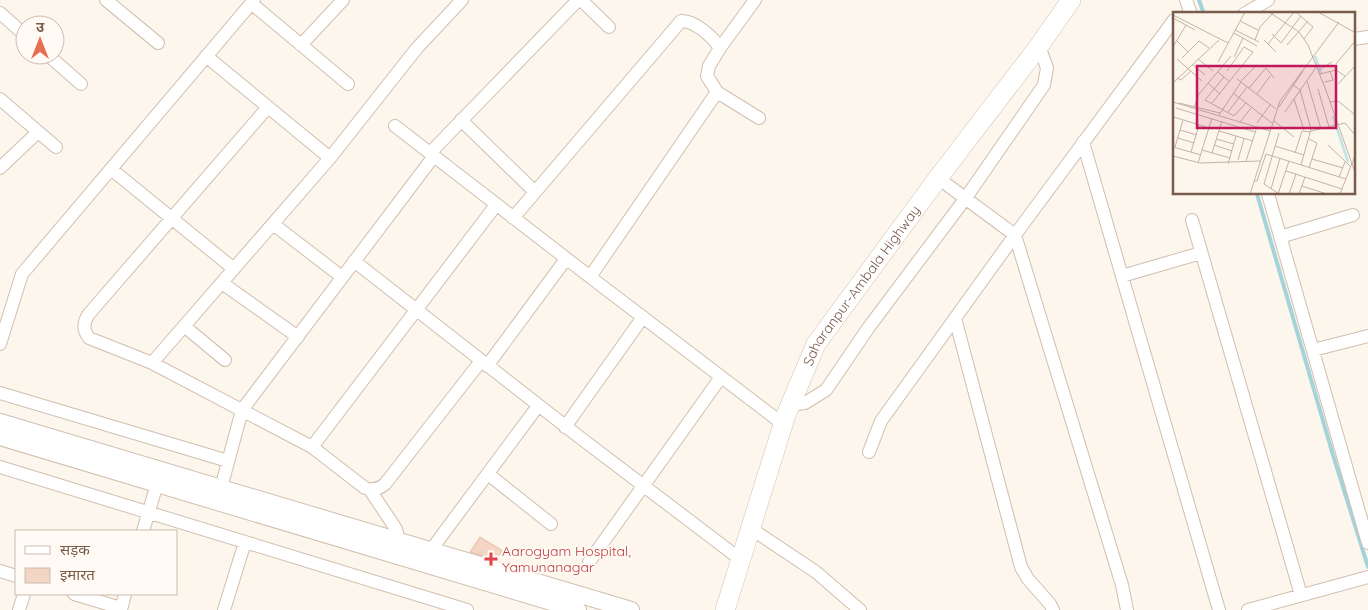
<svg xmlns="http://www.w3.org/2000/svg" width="1368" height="610" font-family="Quicksand,'Noto Sans Devanagari',sans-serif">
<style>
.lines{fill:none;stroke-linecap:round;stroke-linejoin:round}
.stream{stroke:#a5d3da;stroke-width:4}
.building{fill:#f3d5c3;stroke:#e6bba3}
.minor-casing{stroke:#d1beb0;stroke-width:14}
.tertiary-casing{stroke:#d1beb0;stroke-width:18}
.secondary-casing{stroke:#d6c0b0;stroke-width:20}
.minor{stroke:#fff;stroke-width:12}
.tertiary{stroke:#fff;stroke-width:16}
.secondary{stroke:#fff;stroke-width:19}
.health-dot{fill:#e0444e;stroke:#fffaf3;stroke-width:2}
.labels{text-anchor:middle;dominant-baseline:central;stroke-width:4;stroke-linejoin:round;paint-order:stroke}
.street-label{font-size:14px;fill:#7a5c4d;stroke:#fffaf3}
.health-label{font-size:14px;fill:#be3a42;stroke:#fffaf3;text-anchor:start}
.inset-river{fill:none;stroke:#bfe3e8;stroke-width:2.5}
.inset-road{fill:none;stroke:#c5b3a7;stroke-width:1}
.view{fill:#c2185b;fill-opacity:0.15;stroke:#c2185b;stroke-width:2.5}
.inset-edge{fill:none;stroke:#7a5c4d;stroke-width:2.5}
</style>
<rect width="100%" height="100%" fill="#fdf6ec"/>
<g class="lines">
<path class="stream" d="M1199 0 1204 14
M1257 194 1333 455 1368 567"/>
</g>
<path class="building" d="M480 537 503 551 495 559 470 552Z"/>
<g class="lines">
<g class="minor-casing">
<path id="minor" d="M106 0 158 43
M581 0 609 27
M1186 0 1191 14
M251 3 348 84
M0 13 25 35
M1244 14 1268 0
M1354 39 1368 37
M301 45 343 0
M720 48 755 0
M48 55 81 84
M206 56 330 158
M0 99 56 147
M268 107 88 315C83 324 83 330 89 338L152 363 312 447 365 488C373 491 379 489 385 484L481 361
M461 120 535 192
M395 126 598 283 783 424
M1083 142 1219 610
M430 153 578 0
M0 168 38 132
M111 169 234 269
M938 178 1015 235 1122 585 1127 610
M1268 194 1368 543
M513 218 681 21C694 20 713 37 720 48L709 66 707 76 717 92 759 118
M1192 220 1301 595
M273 224 342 277
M1280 237 1353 215
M354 261 578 436 740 559
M1122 276 1201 253
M590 277 717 92
M222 283 298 337
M955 318 1021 567 1028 579 1050 604 1053 610
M184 326 225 360
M0 344 22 274 254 0
M1313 350 1368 336
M152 363 330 158 417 48 462 0
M487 366 566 259
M0 393 228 461
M790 405 805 403 826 390 869 327 965 199 1044 85 1047 68 1039 46
M565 427 643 317
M312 447 496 205
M869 452 881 421 1015 235 1174 20
M0 467 467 610
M488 474 551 524
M221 488 242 410 434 156
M370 490 396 529 399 541
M750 528 816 572 860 610
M143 531 157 484
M431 550 538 406
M589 562 721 377
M0 571 16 576
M74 594 121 608
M19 610 24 594
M121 610 125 594
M224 610 245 542
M1248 610 1368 577"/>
</g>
<g class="tertiary-casing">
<path id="tertiary" d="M0 422 631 610
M0 437 578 610"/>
</g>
<g class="secondary-casing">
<g id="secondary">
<path id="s1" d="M725 610 786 415 816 344 938 178 1039 46 1071 0"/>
</g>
</g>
<use href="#minor" class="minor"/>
<use href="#tertiary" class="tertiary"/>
<use href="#secondary" class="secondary"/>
</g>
<path class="health-dot" d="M488.5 551.5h5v5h5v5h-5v5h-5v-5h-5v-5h5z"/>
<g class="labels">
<g class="street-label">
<text stroke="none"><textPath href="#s1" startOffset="355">Saharanpur-Ambala Highway</textPath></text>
</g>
<g class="health-label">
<text x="502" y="551">Aarogyam Hospital,<tspan x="502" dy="16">Yamunanagar</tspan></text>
</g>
</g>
<g transform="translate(1173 12)">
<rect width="182" height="182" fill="#fdf6ec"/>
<path class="inset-river" d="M142 44 148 62M160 104 175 150"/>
<path class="inset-road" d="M96 0 126 20 135 33 150 71M123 0 140 15 131 27M145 0 183 21M0 3 55 31M0 6 22 18M67 9 85 18M62 18 86 30M61 21 84 34M99 22 108 31 128 4M82 28 87 15 101 0M91 28 103 40M4 29 15 40M95 32 121 0M114 33 135 9M0 35 13 13M61 45 70 26M9 46 26 29 36 36M4 47 29 69M25 47 40 59M45 50 72 0M19 52 32 63M163 52 183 28M146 58 159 50M45 60 57 70M147 62 163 58 172 64M51 65 32 88 61 104 73 91M4 66 8 68 18 59M64 67 103 97M134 69 148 117M67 70 83 54M150 70 183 163M152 70 160 68 157 59M0 71 46 28M35 71 47 82M119 72 127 78 138 117 128 153M165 72 183 53M76 76 93 56 101 66M145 77 156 115M60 81 99 111M84 82 97 64M121 87 131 118M0 90 97 119M157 90 165 89 181 102M6 91 47 101M39 91 80 40 71 35 54 59M106 95 130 59M3 96 82 120M21 96 26 82 58 44M55 100 74 75M112 100 144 54M46 103 68 70M1 105 36 116M100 108 121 125M67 110 78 96M84 111 97 93M7 118 24 123M46 119 80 129M138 119 172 111 183 124M5 126 21 131M43 127 61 132M136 127 144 131 136 156M41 133 59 139M155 133 177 154M102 134 131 143M0 135 28 143M2 135 10 108M29 138 57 146M18 140 26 113M39 141 49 109M122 141 129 119 138 120M93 142 173 167M0 144 27 151 87 149M139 147 170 156M65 148 71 127M73 149 83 118M25 151 39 106M55 152 63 124M113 159 169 177M166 165 172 150M81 169H84L93 142M129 174 154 182M98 177 107 146M77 182 107 89 166 10M105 182 116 149M106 182 91 172 106 121M116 182 123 162M126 182 132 165M167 182 183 141"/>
<path class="view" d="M24 54H163V116H24Z"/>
<rect width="182" height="182" class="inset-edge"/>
</g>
<rect x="15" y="530" width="162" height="65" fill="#fffaf3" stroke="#cabbb1"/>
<rect x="25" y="546" width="25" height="8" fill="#ffffff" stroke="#cabbb1"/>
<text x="60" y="555" font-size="15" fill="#7a5c4d">सड़क</text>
<rect x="25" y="568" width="25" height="15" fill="#f3d5c3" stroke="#cabbb1"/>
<text x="60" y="580" font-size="15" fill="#7a5c4d">इमारत</text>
<g transform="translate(40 40)"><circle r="24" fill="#fffaf3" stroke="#cabbb1"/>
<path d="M0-4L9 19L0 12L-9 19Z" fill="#e76f51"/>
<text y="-8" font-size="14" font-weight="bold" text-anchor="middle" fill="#7a5c4d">उ</text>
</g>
</svg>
